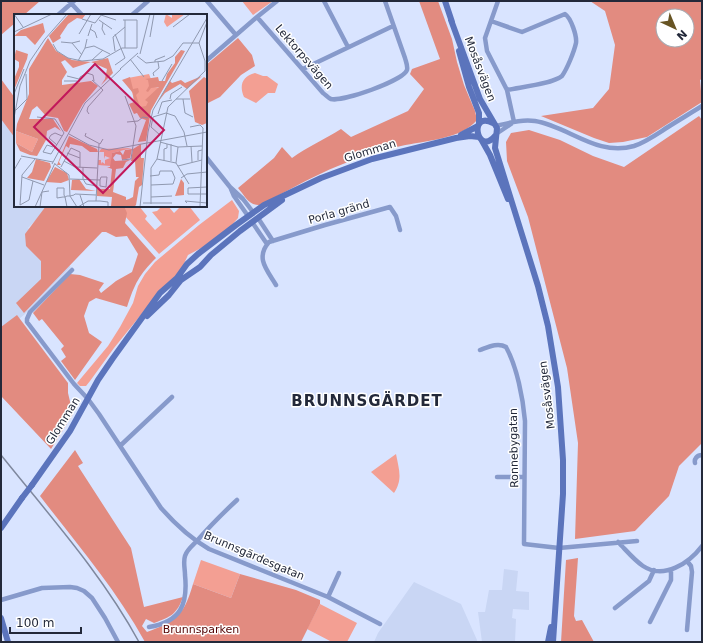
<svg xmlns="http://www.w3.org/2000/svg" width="703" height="643" font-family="'DejaVu Sans',sans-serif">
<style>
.built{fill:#c9d6f4}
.green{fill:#f39f93}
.forest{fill:#e28b80;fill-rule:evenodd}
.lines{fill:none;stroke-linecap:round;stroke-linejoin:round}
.street{stroke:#879acb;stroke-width:4.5}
.secondary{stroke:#5b74bc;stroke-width:6}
.rail{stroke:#7f889e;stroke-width:1.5}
.secondary-bridge{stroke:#5b74bc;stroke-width:6}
.labels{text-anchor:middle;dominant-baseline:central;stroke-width:3;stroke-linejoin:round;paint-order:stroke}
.street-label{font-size:11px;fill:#23293a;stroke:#fff}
.park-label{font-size:11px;fill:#540404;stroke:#fff}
.district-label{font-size:15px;font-weight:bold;letter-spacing:1px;fill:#23293a;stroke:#fff}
.inset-road{fill:none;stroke:#9099b0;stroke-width:1}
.view{fill:#c2185b;fill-opacity:0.15;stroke:#c2185b;stroke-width:2}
.inset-edge{fill:none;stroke:#23293a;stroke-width:2}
</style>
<rect width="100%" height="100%" fill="#d9e4ff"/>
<path class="built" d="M1 106 15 124V206H50L28 228 71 267 25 314 1 334Z
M504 569 518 571 516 591 529 592V610L513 609 512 618 516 619 515 642H482L478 612H485L489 590H502Z
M414 582 461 604 477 640V642H374L378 633Z"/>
<path class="green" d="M242 1H273L253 15Z
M255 73 263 76H267L278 84 275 93H268L256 103 244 97C239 86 242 76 255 73Z
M232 200 239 211 238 218 230 227 203 247 188 255 179 274 161 290 114 348 90 381 86 386H80L77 383 108 346 120 327 133 303 138 286 145 274 155 262 199 225Z
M116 206H139L147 216 145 219 155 230 162 224 152 212 157 211 162 206H168L174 213 181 206H189L200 220 159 254Z
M396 454C399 470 403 479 394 493L371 472Z
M201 560 240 574 231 598 193 584Z
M320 604 357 623 347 642H332L307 629Z"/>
<path class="forest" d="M1 1H40L24 15H15V23L1 35Z
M419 1H438L452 39 457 62 464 85 475 111 477 120C462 139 424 141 401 146 373 152 345 162 320 174 300 183 280 195 260 205 249 206 245 196 238 188L274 158 282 147 292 158C307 147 325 139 341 129L351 137 408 111 424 89 410 74 412 69 440 59Z
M590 1H702V79L700 80 702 102 647 137 623 142 609 143 594 138 541 116 593 108 609 89 615 45 605 11ZM663 16H687V40H663Z
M238 38 252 55 255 66 241 75 220 97 206 104V65Z
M1 79 15 98V138L1 119Z
M699 116 702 120V443L679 466 669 496 635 531 575 539 578 443 567 368 528 217 507 161 506 142 511 133 529 130 560 140 593 156 624 167Z
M46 206H124L127 213 125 223 156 258C139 275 135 283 127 307L96 298 89 302 84 316 89 333 102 342 75 380 61 361 66 357 61 349 64 346 42 319 39 321 33 313 70 274 80 275 104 283 99 290 101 293 116 281 132 272 138 254 127 236 116 237 106 232H102L24 313 16 303 41 279V261L26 246 25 234Z
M17 315 68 383V393L73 414 51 449 1 396V327Z
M75 450 83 463 78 466 131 548 144 607 183 597C177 614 171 617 154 623L146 619 142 626 147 632C177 621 184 615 193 584L231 598 240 574 296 590 320 600V604L301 642H145C116 589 76 543 40 496Z
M578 558 574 616 576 621 582 620 594 642H561L566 560Z"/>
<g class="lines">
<path class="street" d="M69 1 82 15
M207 1 236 35
M324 1 348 47
M498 1 485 38 487 51 507 90 514 122
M58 15 74 1
M132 15 148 1
M257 17 323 93C326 95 328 98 331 99 342 102 403 81 407 70 408 66 406 62 405 58L385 1
M491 21 522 32 565 14C571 18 577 36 576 43 574 52 567 69 562 76 552 84 521 87 507 90
M206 61 257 17 277 1
M303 69 393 26
M496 126C509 123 522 119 535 121 568 126 597 157 634 146 646 142 657 134 668 127 679 120 691 113 702 106
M496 134 511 124
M206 157 230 187 243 199 253 212
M231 189 234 196 248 216
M258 218 273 241
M252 222 267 244
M72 270 30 312 27 319V322L74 384 88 399 99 414 161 508C176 525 190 538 209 549L328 597 380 624
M276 285C267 270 255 258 269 242L325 225 390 207 396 216 400 230
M480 350C488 347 498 342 506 347 517 367 523 398 525 421L524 544 559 548 637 541
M121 445 172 397
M695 463C694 459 697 455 702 455
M497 477H524
M618 542C626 550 634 560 643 566 664 580 689 563 702 546
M687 561 691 566 692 572 687 630
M328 597 339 573
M1 600 42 588 70 587 77 588 84 591 92 598 105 618 118 642
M615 608 649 581 654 570
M650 622 671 580V570
M149 627C181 622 188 604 185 575 185 569 183 562 185 556 187 550 192 546 196 542 209 527 223 513 237 500"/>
<path class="secondary" d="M445 1 452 22
M451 20 480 99 497 128 495 148 538 286 548 326 558 387 563 460V494L553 642
M459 51 469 87 479 113V124
M493 123C468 110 477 157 495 136
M461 135 478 126
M481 139 490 155 508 199
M147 316 169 295 181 280 200 267 211 255 240 231 282 200
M32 485 70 431 98 380 113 358 160 293 177 278 187 264 198 254 236 225 264 205 321 178 372 159 456 138 470 136 479 137
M1 528 22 498
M1 618 8 642
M548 642 551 627"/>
<path class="rail" d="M1 455C49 515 102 574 139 642"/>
<path class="secondary-bridge" d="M22 498 32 485"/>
</g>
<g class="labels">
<g class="street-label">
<text transform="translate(304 57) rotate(49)">Lektorpsvägen</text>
<text transform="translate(480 69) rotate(69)">Mosåsvägen</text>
<text transform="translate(370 151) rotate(-17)">Glomman</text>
<text transform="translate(339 212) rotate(-16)">Porla gränd</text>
<text transform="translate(547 395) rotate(-97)">Mosåsvägen</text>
<text transform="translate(63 421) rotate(-58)">Glomman</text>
<text transform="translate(514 448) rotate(-91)">Ronnebygatan</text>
<text transform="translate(254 556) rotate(23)">Brunnsgärdesgatan</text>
</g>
<g class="park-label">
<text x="201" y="629">Brunnsparken</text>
</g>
<g class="district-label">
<text x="367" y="401">BRUNNSGÄRDET</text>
</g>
</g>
<g transform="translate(14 14)">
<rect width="193" height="193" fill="#d9e4ff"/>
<path d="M152 0 158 4V0H171L153 13 150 8ZM135 60 140 73 149 74 134 102 121 89 114 64ZM2 117 24 125 18 138 2 129ZM118 134 98 139 97 152 84 151V146H87V150L88 148 91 150V146L96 144 91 142 90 145V138H85L87 135Z" fill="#f39f93"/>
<path d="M55 0H72L68 5 63 4 54 10 46 22 47 24 39 29 35 22ZM29 9 31 18 21 31 12 22H0L7 16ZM34 24 42 37 58 46 77 48 94 44 99 59 87 71 91 65 93 55 77 48 59 54 51 46 47 48 53 58 48 66V71L77 67 84 72 69 90 53 118 50 117 44 104 32 102 23 92 18 96 15 105H39L47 117 41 113 33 117 32 126 23 142 16 141 6 137 2 129 18 138 24 125 2 117 3 110 15 80V55ZM2 36 14 40 13 45 0 76V65L5 53V48L0 45ZM167 36 171 37 137 96 132 127 124 128 132 106 126 104 123 99 120 100 115 90 120 88 119 79 108 66 116 63 119 75 124 74 125 78 122 81 126 93 132 92 134 88 131 86 145 73 137 74 134 78 132 77 135 72 134 66 131 65 144 63 145 67H151L153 60 161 49V43ZM188 62 173 75 166 70 151 79 143 89 156 67 158 69 167 66 171 69ZM190 63 193 65V109L188 111 181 108 175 77ZM55 122 83 135 84 138H76L68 132 56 130 55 134 52 132 45 148 47 151H43ZM127 130V144H130L128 171 125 173 122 191 120 193 97 192 98 183 83 182V175H96L98 155 93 153H96L98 139 106 137 109 141 111 136 118 135 116 144 108 146 107 141 102 140 99 144 101 147 116 146 112 148 109 154 102 155 99 178 112 183V186L115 185 119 183 121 167 125 163H122L121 147H117L119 135ZM22 145 36 149 37 153 30 167 13 164 18 158ZM41 153 53 159 55 166 47 169 32 168ZM65 165 72 175 82 177 57 176 58 166ZM167 165 170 169V181L161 182Z" fill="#e28b80"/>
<path class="inset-road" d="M0 0 9 13M87 1 102 6M68 5 81 9 88 0M85 6 98 15M89 9 88 15 91 21M159 13 176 0M76 15 81 18 83 24M0 18 38 0M65 20 77 0M74 22 78 10M136 23 140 0M47 28 58 29 66 27M58 29 68 41M185 29 193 8M39 30 43 37 54 44 68 47 89 45 108 34H123V6H109M71 34 80 32 96 40M111 34V6M101 37 99 23 111 13M126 40 136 0M123 42 132 49 150 47 159 42 169 29H185M116 45 130 63M78 46 89 36M64 47 71 34 73 25M141 48V46L151 42M101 51 111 44 101 20M106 55 124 39M53 62 65 65M140 62 139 59 145 54 144 48M50 67H63M148 67 158 50M65 68 66 63 73 59 79 61 80 67M0 80 10 55M156 85 157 80 168 73M162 85H176M169 85 171 99 179 103M0 98 13 85 12 60M75 100 73 97 74 93 89 76 78 66M144 100 148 88 158 86M23 103 41 105 50 119M0 104 6 72 16 47 31 25 53 0M113 108 124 107 129 103 134 104M176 113 186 111 189 114 186 193M72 119 71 122 86 130 89 125M55 120 75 131 95 136 193 118M146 121 137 113 139 103 152 99 161 102 170 118 173 132M146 128 164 133 188 132M157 130V147M43 131 35 124 37 121 41 119 48 122M177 132 178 148M39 133 33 131 29 138 37 140 50 119M53 139 66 144M7 142 39 148M143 145 162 149 175 170M108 146 117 145 122 112 111 82M184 146V137L188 136M50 147 61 153 83 154M150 147V135L153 134V130M162 149 164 133M38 150 71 89 107 55M41 150 55 161 56 182 63 193M164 152 188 146M47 153 57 134 66 138V153M69 153V165L72 170 83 172M0 156 7 144M136 162 145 161 146 157H158L161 164 159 170 137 171M8 163 30 171M167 164 173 160 193 158M56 165 86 166 87 163H93L92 173 86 172V166M19 167 15 186 6 191 8 161 21 145M193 173 174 174V180H193M66 181 70 193M137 183 158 182M82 187 85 130M129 189H158M173 189 171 187 193 189M137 190V154L143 145 154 93 191 57V47L185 29M21 193 41 149M26 193 28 178 35 177M53 193 51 183 50 181V174H43V184L49 183H51L53 182H56L60 181 61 180 82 181M64 193 74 187H86L94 188V193M126 193 134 118 139 96 193 4"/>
<path class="view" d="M81 50 150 116 89 179 20 113Z"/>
<rect width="193" height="193" class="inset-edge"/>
</g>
<rect width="703" height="643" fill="none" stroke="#23293a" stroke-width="4"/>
<g transform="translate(675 28) rotate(136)"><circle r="19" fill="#ffffff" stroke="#a7a9b0"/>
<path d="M0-3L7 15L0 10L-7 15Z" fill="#675423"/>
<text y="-6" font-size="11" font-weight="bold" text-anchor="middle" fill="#23293a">N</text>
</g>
<path d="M10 627v6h71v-6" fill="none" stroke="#23293a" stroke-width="2"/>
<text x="16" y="627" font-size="12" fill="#23293a" stroke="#ffffff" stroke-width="3" paint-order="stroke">100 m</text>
</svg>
